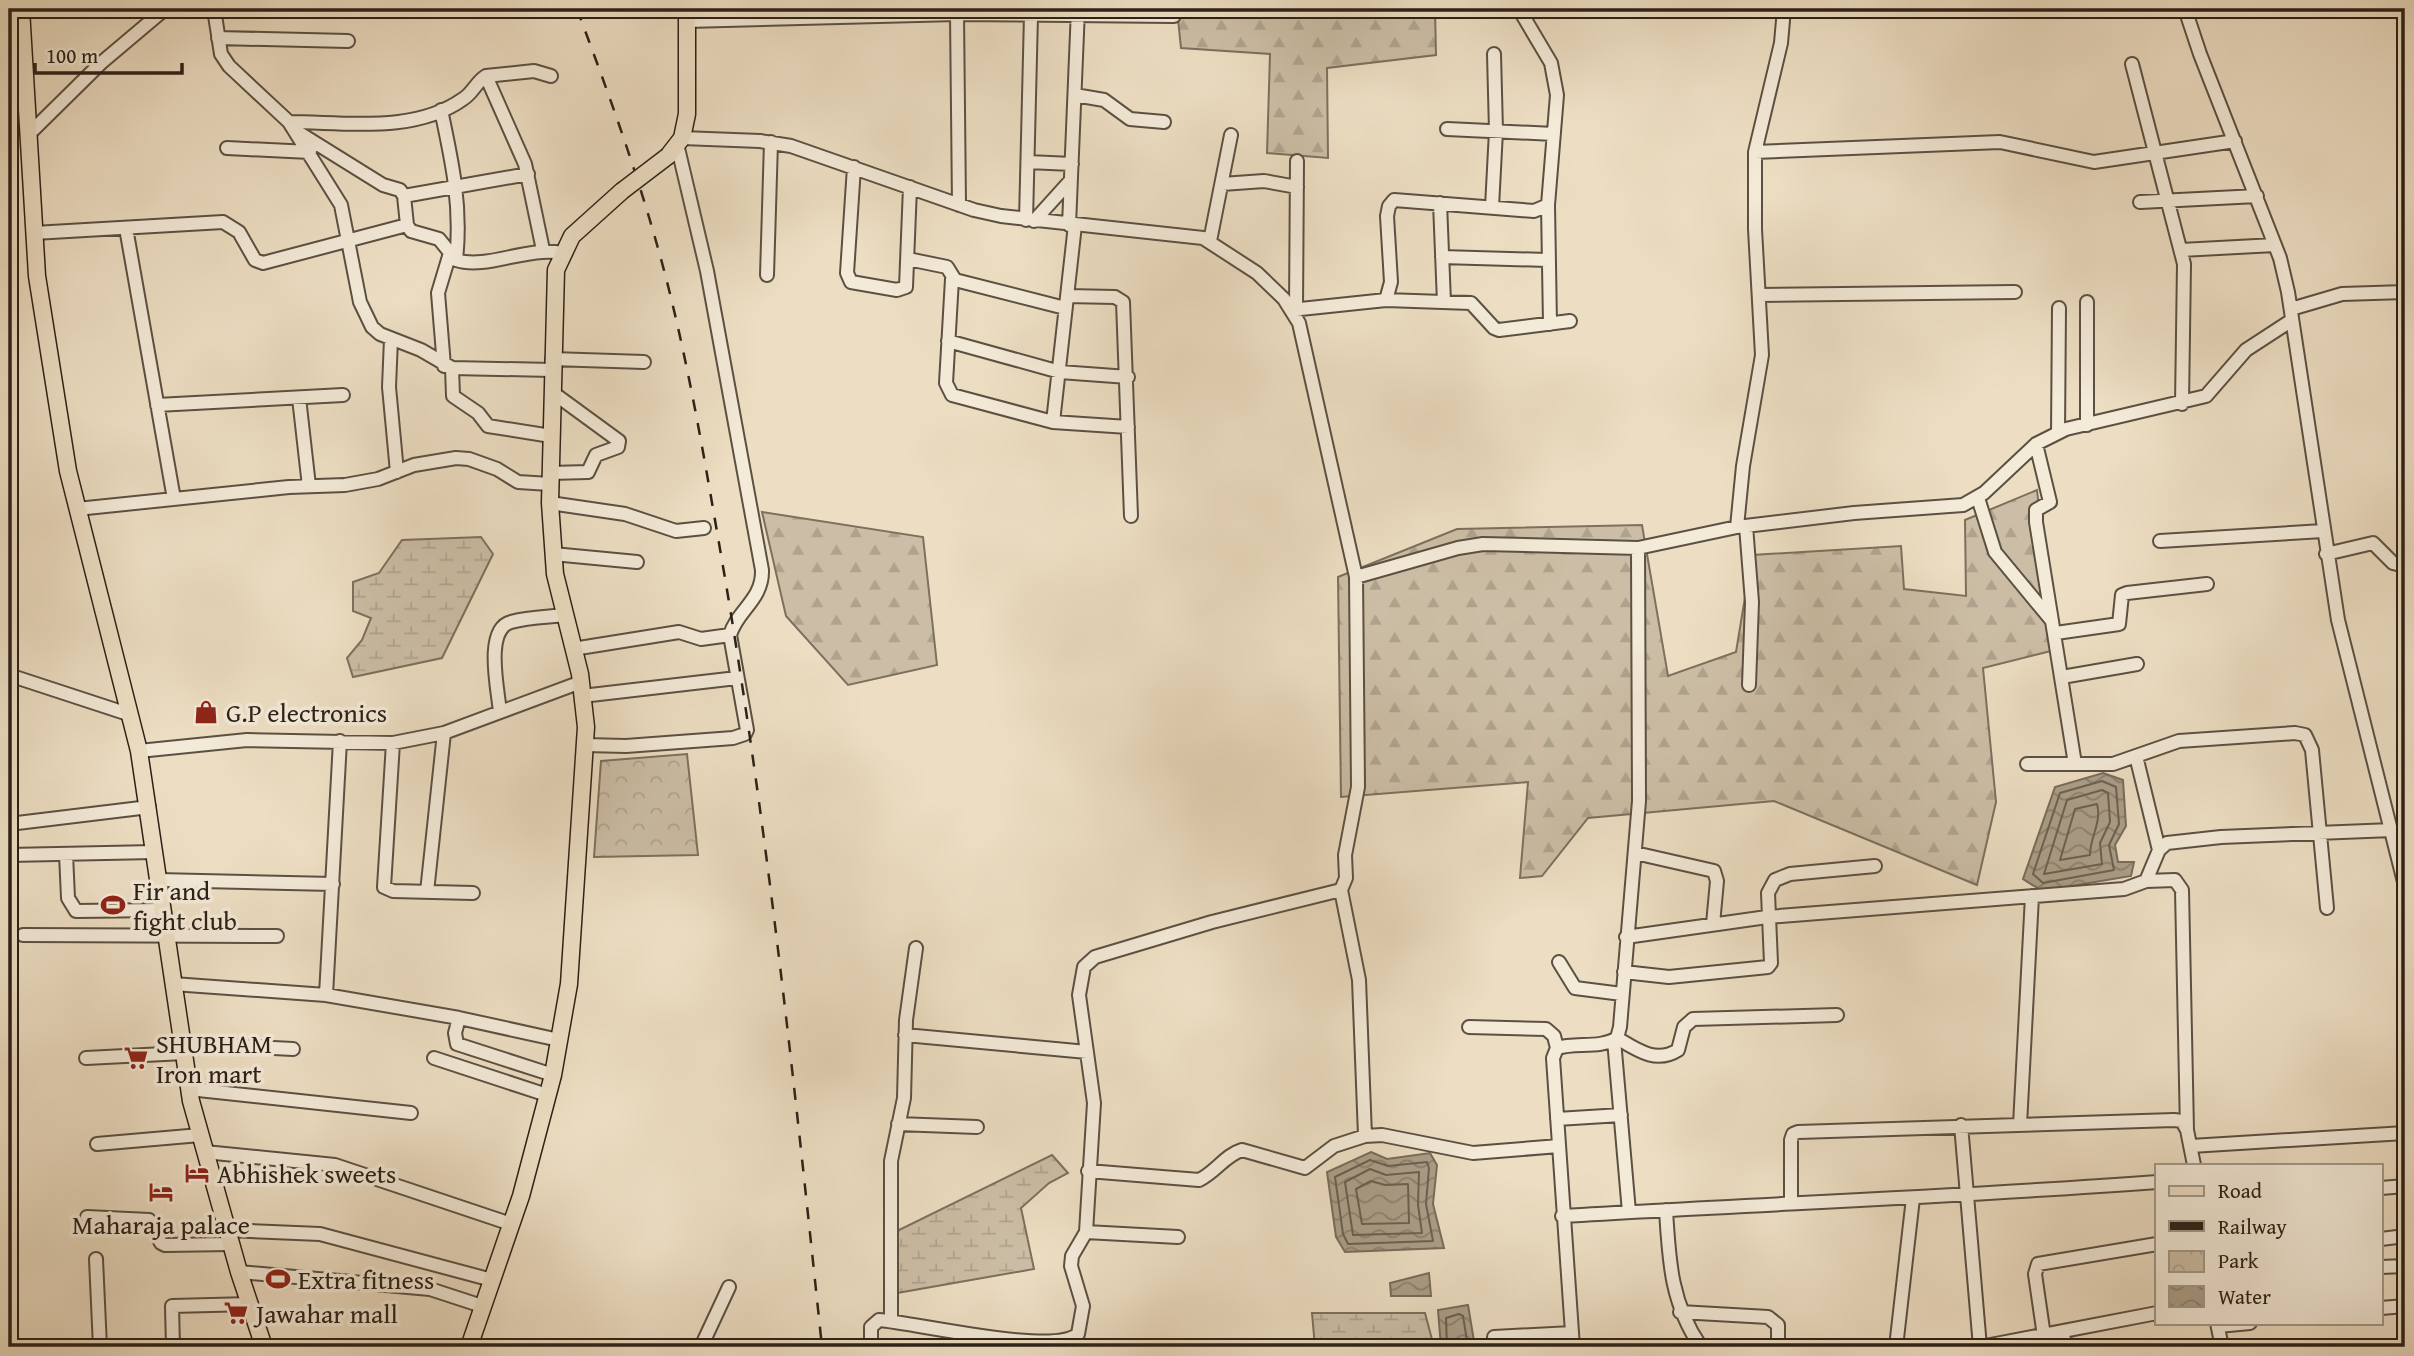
<svg xmlns="http://www.w3.org/2000/svg" width="2414" height="1356" font-family="'Gentium Book Plus',serif">
<style>
.forest{fill:url(#forest-firs);stroke:#7c705e;stroke-width:2}
.wetland{fill:url(#wetland-marsh);stroke:#7c705e;stroke-width:2}
.park{fill:url(#park-crowns);stroke:#7c705e;stroke-width:2}
.water{fill:url(#water-waves);stroke:#786c5b;stroke-width:2}
.lines{fill:none;stroke-linecap:round;stroke-linejoin:round}
.shore{stroke:#6b6050;stroke-width:2}
.minor-casing{stroke:#5c5042;stroke-width:16}
.major-casing{stroke:#2b2117;stroke-width:19}
.minor{stroke:#f3ead8;stroke-width:12}
.major{stroke:#eddec3;stroke-width:16}
.rail{stroke:#2b2117;stroke-width:2.5;stroke-dasharray:12 12;stroke-linecap:butt}
.major-bridge-casing{stroke:#2b2117;stroke-width:19;stroke-linecap:butt}
.major-bridge{stroke:#eddec3;stroke-width:16}
.labels{text-anchor:middle;dominant-baseline:central;stroke-width:7;stroke-linejoin:round;paint-order:stroke}
.poi-label{font-size:26px;fill:#2b2117;stroke:#f3ead8;text-anchor:start}
</style>
<defs>
<pattern id="forest-firs" width="22" height="20" patternUnits="userSpaceOnUse" patternTransform="scale(1.75)"><rect width="22" height="20" fill="#ccbea6"/><path d="M5 1l3.5 6h-7zM16 11l3.5 6h-7z" fill="#afa38e"/></pattern>
<pattern id="wetland-marsh" width="20" height="14" patternUnits="userSpaceOnUse" patternTransform="scale(1.75)"><rect width="20" height="14" fill="#ccbea6"/><path d="M1 5h8M5 5V1M11 12h8M15 12V8" fill="none" stroke="#afa38e"/></pattern>
<pattern id="park-crowns" width="20" height="18" patternUnits="userSpaceOnUse" patternTransform="scale(1.75)"><rect width="20" height="18" fill="#ccbea6"/><path d="M2 6a3 3 0 1 1 6 0M12 15a3 3 0 1 1 6 0" fill="none" stroke="#afa38e"/></pattern>
<pattern id="water-waves" width="16" height="10" patternUnits="userSpaceOnUse" patternTransform="scale(1.75)"><rect width="16" height="10" fill="#ab9e89"/><path d="M0 5q4-4 8 0t8 0" fill="none" stroke="#8b806f"/></pattern>
</defs>
<rect width="100%" height="100%" fill="#eddec3"/>
<filter id="stains"><feTurbulence type="fractalNoise" baseFrequency=".00286" numOctaves="4"/><feColorMatrix values="0 0 0 0 .2 0 0 0 0 .09 0 0 0 0 .02 0 0 0 .5 -.17"/></filter>
<radialGradient id="worn" r=".72"><stop offset=".6" stop-color="#630" stop-opacity="0"/><stop offset="1" stop-color="#630" stop-opacity=".3"/></radialGradient>
<path class="forest" d="M1177 9H1435L1436 55 1327 68 1328 158 1267 153 1270 54 1181 48Z
M2037 490 2055 650 1983 668 1996 802 1977 885 1774 801 1588 818 1542 876 1520 878 1528 782 1341 797 1338 577 1457 529 1642 525 1668 676 1736 652 1752 555 1901 546 1904 589 1966 596 1965 520Z
M762 512 923 537 937 665 848 685 786 616Z"/>
<path class="wetland" d="M481 537 493 554 442 658 353 677 347 658 362 640 371 618 353 611V582L379 573 402 540Z
M1052 1155 1068 1173 1049 1183 1021 1208 1034 1269 897 1293 892 1244 899 1230Z
M1312 1313H1425L1434 1347H1315Z"/>
<path class="park" d="M687 754 698 855 594 857 601 761Z"/>
<path class="water" d="M2103 773 2123 780 2126 826 2115 845 2118 862H2134L2131 876 2042 891 2023 879 2055 787Z
M1371 1152 1387 1159 1430 1153 1437 1165 1433 1204 1444 1248 1345 1252 1336 1237 1327 1172Z
M1429 1273 1431 1296H1391L1390 1283Z
M1468 1305 1475 1347H1441L1438 1310Z"/>
<g class="lines">
<path class="shore" d="M2102 781 2116 787 2119 824 2109 845 2114 870 2043 883 2033 874 2060 793Z
M2102 790 2108 793 2110 822 2100 843 2102 864 2044 874 2067 800Z
M2097 804C2102 822 2090 837 2090 855L2060 860 2075 809Z
M1370 1160 1388 1166 1427 1162 1429 1168 1426 1204 1433 1241 1348 1244 1343 1234 1335 1177Z
M1370 1169 1386 1175 1419 1172 1418 1205 1422 1233 1353 1235 1345 1182Z
M1371 1181 1385 1185 1408 1184 1409 1223 1362 1224 1356 1189Z
M1447 1347 1446 1318 1459 1314 1463 1316 1468 1347"/>
<g class="minor-casing">
<path id="minor" d="M214 9 221 54 229 66 289 122 341 205 360 302 372 327 380 334 421 350 452 368 552 370
M2185 9 2200 54 2280 258 2288 292 2338 620 2405 886
M687 21 957 14
M218 38 348 41
M2132 64 2184 264 2182 404
M486 76 525 164 543 250
M1075 95 1104 100 1130 119 1164 122
M441 110C452 161 462 207 456 260
M289 122C345 122 414 134 463 99 473 93 476 82 486 76L534 71 551 76
M1447 129 1554 134
M301 134 383 185 400 190 404 196 407 225 411 231 439 239 456 260C487 270 527 246 562 253
M28 135 101 63 165 9
M682 138 760 141 791 146 974 210 1001 216 1203 238 1257 273 1284 299 1299 323 1356 577 1358 787 1345 855 1346 878 1341 890 1212 922 1095 957 1084 967 1079 995 1094 1103 1086 1232 1072 1256 1071 1266 1083 1306 1078 1334C1054 1356 917 1323 879 1320L871 1327V1347
M227 148 310 152
M1755 152 2000 142 2094 162 2235 141
M1028 162 1072 164
M854 167 847 273 851 282 897 290 906 287 910 187
M1222 184 1264 181 1297 187
M404 196 528 174
M2140 202 2257 196
M1440 203 1444 302
M959 205 957 14 1174 16
M1548 205 1550 324
M1492 207 1496 131 1494 54
M1026 220 1031 15
M1034 221 1071 180
M1069 225 1078 9
M126 228 174 499
M34 233 223 222 239 232 255 260 263 263 407 225
M1210 241 1231 135
M2181 250 2275 245
M1442 257 1547 260
M908 259 947 267 955 280 1065 308
M767 275 771 142
M952 279 946 383 952 395 1053 422 1128 427
M1760 295 2015 292
M1067 296 1115 297 1123 302 1131 516
M1386 300 1471 303 1494 328 1499 330 1570 321
M2291 309 2342 294 2405 292
M1291 310 1386 300 1391 282 1387 216 1389 206 1394 200 1534 211 1548 205 1557 95 1551 63 1519 9
M1296 310 1297 161
M391 339 389 387 397 472
M948 341 1060 372 1128 377
M552 359 644 362
M444 366 438 293 450 253
M452 368 453 396 478 413 488 426 551 436
M299 398 309 486
M157 405 343 395
M1053 422 1075 225
M2087 425V302
M2058 433 2059 308
M2036 444 2050 502 2036 510V522L2075 764
M550 473 588 472 596 455 618 447 619 441 552 392
M1978 498 1995 552 2052 621
M550 503 625 514 676 531 704 528
M77 509 289 487 345 485 378 479 414 465 456 458 469 459 497 469 518 482 550 484
M1746 526 1752 602 1749 685
M1737 527 1743 466 1762 355 1755 229V152L1781 43 1784 9
M2160 541 2323 531
M553 554 637 562
M2326 554 2373 543 2393 563 2405 566
M1356 577 1458 548 1483 544 1638 548 1737 527 1854 513 1963 505 1984 493 2036 444 2066 429 2206 396 2246 350 2292 320
M2056 633 2119 624 2122 595 2127 593 2207 584
M573 649 679 632 701 639 730 635
M9 675 128 714
M2062 677 2137 664
M582 696 737 678
M500 712C498 690 484 629 511 622 528 617 548 617 565 615
M393 743 384 887 393 891 473 893
M585 745 626 746 733 738 745 734 747 730 730 635C737 610 763 600 762 570L707 271 677 144
M139 751 247 740 393 743 444 733 581 682
M2136 756 2159 850
M2027 764H2113L2179 741 2295 733 2305 735 2312 750 2327 908
M9 824 149 807
M1635 853 1714 871 1717 881 1713 924
M66 854 68 898 76 911 162 910
M9 855 154 852
M158 880 333 884
M2146 881 2175 880 2182 890 2187 1130
M1341 890 1359 980 1365 1136
M427 892 444 733
M23 935 277 936
M1626 937 1767 917 2124 889 2146 881 2159 850 2167 843 2221 837 2392 830
M1559 962 1575 988 1622 994
M1624 972 1669 977 1768 967 1771 963 1768 893 1775 880 1790 874 1875 866
M173 984 326 995 459 1018 559 1040
M326 995 340 741
M459 1018 455 1033 457 1044 553 1075
M1469 1027 1546 1029 1554 1036 1557 1048
M905 1035 1087 1052
M1617 1038C1637 1050 1656 1064 1678 1050L1684 1027 1693 1019 1837 1015
M1614 1040 1629 1212
M182 1043 293 1049
M86 1058 184 1053
M434 1058 547 1095
M189 1089 411 1113
M1557 1119 1621 1115
M898 1124 977 1127
M1961 1125 1980 1347
M2020 1125 2032 896
M97 1144 200 1135
M2191 1146 2405 1133
M205 1152 335 1165 511 1224
M1088 1171 1199 1180C1216 1172 1225 1155 1242 1150L1305 1168 1334 1146 1365 1136 1382 1135 1473 1153 1559 1146
M2381 1188 2405 1186
M1791 1202V1140L1793 1134 1798 1132 2174 1120 2182 1121 2187 1130 2194 1165
M1666 1210C1669 1261 1671 1304 1701 1347
M1562 1216C1760 1204 1958 1197 2157 1182
M87 1217 149 1220 161 1243 165 1245 231 1244
M227 1230 320 1234 492 1280
M1086 1232 1178 1237
M2381 1239 2405 1236
M96 1259 100 1347
M2381 1267 2405 1266
M239 1272 430 1289 482 1306
M2381 1308 2405 1306
M1680 1312 1768 1317 1778 1325V1347
M891 1321V1161L904 1098 906 1020 916 948
M2217 1323 2222 1347
M2218 1326 2250 1323
M2060 1333 2069 1347
M2044 1336 2035 1274 2038 1264 2157 1244
M1494 1337 1572 1333
M173 1347 172 1306 251 1304
M701 1347 729 1287
M1573 1347 1553 1058 1557 1048C1576 1042 1600 1049 1617 1038L1620 1027 1639 801 1638 548
M1896 1347 1913 1198
M1980 1347 2157 1313
M2396 1347 2405 1346"/>
</g>
<g class="major-casing">
<path id="major" d="M21 9 37 276 68 471 139 751 191 1101 239 1272 264 1347
M668 156 682 138 687 114V9
M469 1347 521 1196 553 1075 569 984 586 727 580 674 555 574 550 503 556 270 572 236 622 191"/>
</g>
<use href="#minor" class="minor"/>
<use href="#major" class="major"/>
<path class="rail" d="M577 9C613 105 648 202 672 302 694 393 709 486 725 578 768 833 795 1090 822 1347"/>
<g class="major-bridge-casing">
<path id="major-bridge" d="M622 191 668 156"/>
</g>
<use href="#major-bridge" class="major-bridge"/>
</g>
<defs>
<g id="shop-bare" transform="scale(1.89)"><path d="M-5-2.5h2.3a2.7 3.5 0 0 1 5.4 0H5L5.5 6h-11ZM-1.5-2.5h3a1.5 2.3 0 0 0-3 0Z" fill="#8f2418" stroke="#f3ead8" stroke-width="2.5" paint-order="stroke"/></g>
<g id="stadium-bare" transform="scale(1.89)"><path d="M0-5a6.5 5 0 1 0 0 10a6.5 5 0 1 0 0-10ZM-3.5-1.8h7v3.6h-7Z" fill="#8f2418" stroke="#f3ead8" stroke-width="2.5" paint-order="stroke"/></g>
<g id="supermarket-bare" transform="scale(1.89)"><path d="M-6-5.5h2.5l.6 2H6L4.5 2H-2.5L-4.4-4H-6ZM-1.5 3.2a1.3 1.3 0 1 0 .1 0ZM3 3.2a1.3 1.3 0 1 0 .1 0Z" fill="#8f2418" stroke="#f3ead8" stroke-width="2.5" paint-order="stroke"/></g>
<g id="hotel-bare" transform="scale(1.89)"><path d="M-6-4.5h1.5V1H6V5H4.5V3h-9V5H-6ZM-4 0a1.8 1.8 0 1 1 3.6 0ZM.5 0V-2.5h3Q6-2.5 6 0Z" fill="#8f2418" stroke="#f3ead8" stroke-width="2.5" paint-order="stroke"/></g>
</defs>
<g fill-rule="evenodd">
<use href="#shop-bare" x="206" y="712"/>
<use href="#stadium-bare" x="113" y="905"/>
<use href="#supermarket-bare" x="136" y="1058"/>
<use href="#hotel-bare" x="197" y="1173"/>
<use href="#hotel-bare" x="161" y="1192"/>
<use href="#stadium-bare" x="278" y="1279"/>
<use href="#supermarket-bare" x="236" y="1313"/>
</g>
<g class="labels">
<g class="poi-label">
<text x="226" y="712">G.P electronics</text>
<text x="133" y="890">Fir and<tspan x="133" dy="30">fight club</tspan></text>
<text x="156" y="1043">SHUBHAM<tspan x="156" dy="30">Iron mart</tspan></text>
<text x="217" y="1173">Abhishek sweets</text>
<text x="161" y="1224" text-anchor="middle">Maharaja palace</text>
<text x="298" y="1279">Extra fitness</text>
<text x="256" y="1313">Jawahar mall</text>
</g>
</g>
<rect width="2414" height="1356" fill="none" stroke="#eddec3" stroke-width="35"/>
<rect x="10" y="10" width="2393" height="1335" fill="none" stroke="#2b2117" stroke-width="3.5"/>
<rect x="18" y="18" width="2379" height="1321" fill="none" stroke="#2b2117" stroke-width="2"/>
<rect x="2155" y="1164" width="228" height="161" fill="#f3ead8" stroke="#a39a8b" stroke-width="2"/>
<rect x="2169" y="1186" width="35" height="10" fill="#eddec3" stroke="#a39a8b" stroke-width="2"/>
<text x="2218" y="1198" font-size="21" fill="#2b2117">Road</text>
<rect x="2169" y="1221" width="35" height="10" fill="#2b2117" stroke="#a39a8b" stroke-width="2"/>
<text x="2218" y="1234" font-size="21" fill="#2b2117">Railway</text>
<rect x="2169" y="1251" width="35" height="21" fill="url(#park-crowns)" stroke="#a39a8b" stroke-width="2"/>
<text x="2218" y="1268" font-size="21" fill="#2b2117">Park</text>
<rect x="2169" y="1286" width="35" height="21" fill="url(#water-waves)" stroke="#a39a8b" stroke-width="2"/>
<text x="2218" y="1304" font-size="21" fill="#2b2117">Water</text>
<path d="M35 63v10h147v-10" fill="none" stroke="#2b2117" stroke-width="3.5"/>
<text x="46" y="63" font-size="21" fill="#2b2117" stroke="#f3ead8" stroke-width="5" paint-order="stroke">100 m</text>
<rect width="100%" height="100%" filter="url(#stains)"/>
<rect width="100%" height="100%" fill="url(#worn)"/>
</svg>
